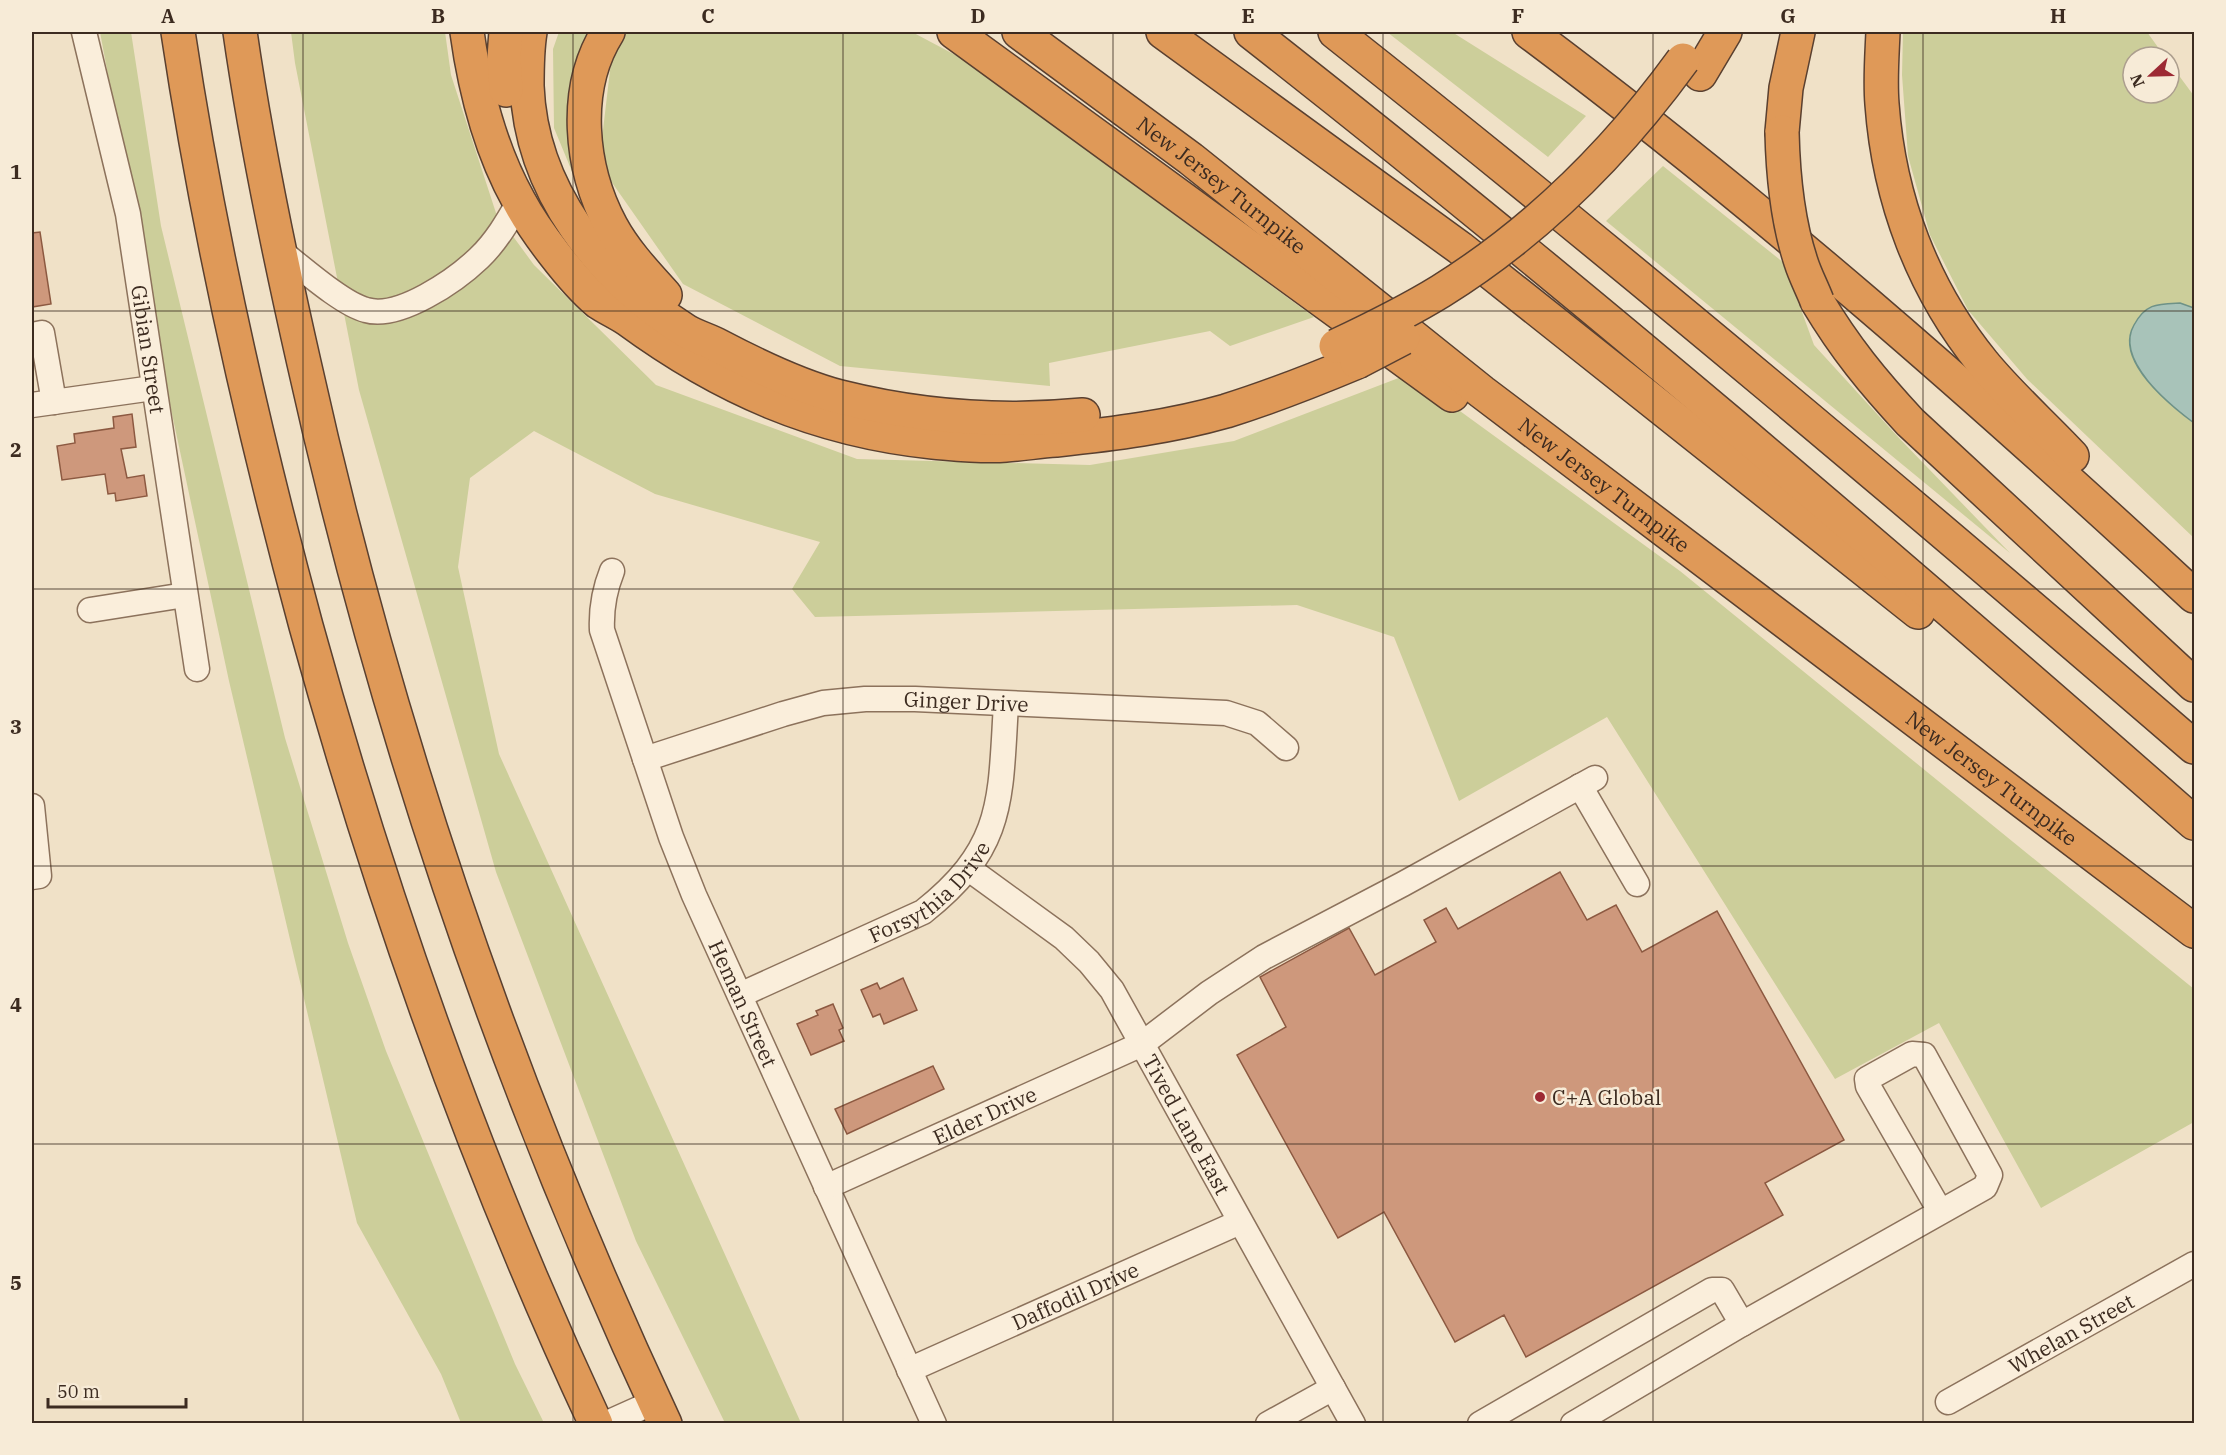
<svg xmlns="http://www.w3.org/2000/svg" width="2226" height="1455" font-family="'IBM Plex Serif',serif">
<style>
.green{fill:#ccce9a}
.water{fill:#a8c3b9;stroke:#6e9287;stroke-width:1.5}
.building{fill:#ce987c;stroke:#8c5941;stroke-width:1.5}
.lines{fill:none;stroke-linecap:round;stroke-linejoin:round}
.minor-casing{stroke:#8c725c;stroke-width:27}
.highway-casing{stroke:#5a4030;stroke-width:36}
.minor{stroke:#faeedb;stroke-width:24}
.highway{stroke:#df9958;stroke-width:33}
.highway-bridge-casing{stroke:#5a4030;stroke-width:36;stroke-linecap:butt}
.highway-bridge{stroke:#df9958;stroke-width:33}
.grid{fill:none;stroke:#3c2b20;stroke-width:1.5;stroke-opacity:0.55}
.poi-dot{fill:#9d2a34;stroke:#f7ebd7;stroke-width:2}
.labels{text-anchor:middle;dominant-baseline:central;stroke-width:5;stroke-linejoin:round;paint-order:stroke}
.street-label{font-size:21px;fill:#3c2b20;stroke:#f7ebd7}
.poi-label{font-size:21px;fill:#3c2b20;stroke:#f7ebd7;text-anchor:start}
.neatline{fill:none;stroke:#3c2b20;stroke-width:2}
.grid-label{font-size:20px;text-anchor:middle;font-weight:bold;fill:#3c2b20}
</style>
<rect width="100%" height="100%" fill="#f0e1c7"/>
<path class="green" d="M100 32H131L161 226 285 738 348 943 386 1051 515 1364 544 1423H461L441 1374 357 1223 229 681 165 381Z
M291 32H445L451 75 496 213 534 265 656 385 857 459 1090 465 1234 441 1409 374 1680 571 2194 989V1122L2041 1208 1939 1023 1835 1079 1607 717 1459 801 1394 637 1297 605 815 617 792 589 820 542 655 494 534 431 470 478 458 567 499 754 801 1423H725L636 1241 496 872 359 390 295 63Z
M559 32H597L578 186 554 128 553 49Z
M626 32H912L961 58 1314 317 1230 346 1210 331 1049 363 1050 386 840 366 683 284 599 164 613 45Z
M1387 32H1452L1586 116 1548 157Z
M1903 32H2147L2165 57H2133V93H2169V62L2194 96V538L2027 379 1968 310 1930 235 1908 156 1902 75Z
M1663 166 1784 263 1814 345 1899 438 2010 553 1606 221Z"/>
<path class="water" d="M2180 303 2194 308V423C2170 405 2114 360 2134 325 2146 303 2158 304 2180 303Z"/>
<path class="building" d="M40 232 51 304 32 307V233Z
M132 414 136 447 121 449 127 478 144 475 147 496 116 501 115 493 108 494 105 474 62 480 57 446 75 443 74 434 114 428 113 417Z
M1560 872 1587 920 1616 905 1642 952 1717 911 1844 1140 1765 1183 1783 1215 1526 1357 1504 1315 1455 1342 1384 1212 1338 1238 1237 1055 1286 1027 1260 977 1349 928 1375 975 1436 942 1424 920 1446 908 1458 929Z
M903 978 917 1010 884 1024 880 1014 873 1017 861 990 877 983 880 989Z
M833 1004 843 1028 839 1030 844 1041 811 1055 797 1024 818 1015 816 1011Z
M933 1066 944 1089 847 1134 835 1109Z"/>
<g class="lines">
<g class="minor-casing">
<g id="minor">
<path id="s1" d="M84 32 128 214 197 669"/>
<path d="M279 250C300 266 342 304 366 310 399 320 456 280 479 258 496 242 508 221 519 202"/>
<path d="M32 335 42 333 54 402"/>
<path d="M32 405 153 388"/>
<path id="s2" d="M612 571C604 591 601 609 602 630L671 837 694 895 934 1424"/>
<path d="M90 610 185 595"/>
<path id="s3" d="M645 759 783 714 823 703 865 699H915L1226 713 1257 723 1286 748"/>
<path d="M1580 786 1637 884"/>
<path d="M32 806 39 876 32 877"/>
<path id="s4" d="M969 869 1064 938 1089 962 1112 990 1353 1424"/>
<path id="s5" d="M740 995 923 912C1005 847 1000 801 1006 704"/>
<path id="s6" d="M826 1187 1142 1044 1209 993 1264 957 1403 884 1595 778"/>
<path id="s7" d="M909 1370 1240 1222"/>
<path id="s8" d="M1948 1402 2194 1264"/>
<path d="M605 1424 654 1402"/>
<path d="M1268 1424 1333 1388"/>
<path d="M1480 1424 1712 1290H1722L1742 1324 1985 1187 1990 1175 1924 1055 1912 1054 1867 1079 1868 1086 1940 1211"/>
<path d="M1573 1424 1742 1324"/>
</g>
</g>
<g class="highway-casing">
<g id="highway">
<path d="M178 32C208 232 253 430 306 626 381 898 476 1167 596 1424"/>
<path d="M240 32C256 143 279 253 304 363 385 728 506 1084 665 1424"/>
<path d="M467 32C475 90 490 149 519 201 535 231 572 280 598 302 607 308 618 313 627 319 721 388 816 430 933 442 957 444 982 447 1006 445 1023 444 1039 441 1056 440 1113 434 1170 427 1226 411 1271 397 1314 380 1357 362"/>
<path d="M530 32C527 50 527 67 527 86 531 190 600 277 686 331 696 337 708 340 719 346 757 366 798 386 840 397 920 417 1001 423 1083 415"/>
<path d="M608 32C572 89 580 168 611 226 625 252 646 274 665 295"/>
<path d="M954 32 1452 395"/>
<path id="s9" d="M1019 32 1191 159 1482 392 2194 931"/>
<path d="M1163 32 1460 248 1918 612"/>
<path d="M1251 32C1574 285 1886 553 2194 823"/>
<path d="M1335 32C1627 263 1912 504 2194 747"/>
<path d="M1529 32C1762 206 1980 398 2194 596"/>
<path d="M1883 32C1882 56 1880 80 1882 104 1889 200 1923 289 1983 363 2010 396 2043 425 2072 456"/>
<path d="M1700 74 1725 32"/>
<path d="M506 90 504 57 506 32"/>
<path d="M1782 132 1786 88 1798 32"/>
<path d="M1817 301C1845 348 1873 382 1910 422L2194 685"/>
</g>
</g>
<use href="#minor" class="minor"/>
<use href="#highway" class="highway"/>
<g class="highway-bridge-casing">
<path id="highway-bridge" d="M1782 132C1783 176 1787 220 1801 262 1805 275 1812 288 1817 301
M1336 346C1372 329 1407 312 1441 291 1537 231 1617 151 1683 60
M1357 362 1403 338"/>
</g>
<use href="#highway-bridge" class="highway-bridge"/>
</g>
<path class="grid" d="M303 32V1424M573 32V1424M843 32V1424M1113 32V1424M1383 32V1424M1653 32V1424M1923 32V1424M32 311H2194M32 589H2194M32 866H2194M32 1144H2194"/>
<circle class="poi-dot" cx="1540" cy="1097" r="6"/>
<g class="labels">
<g class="street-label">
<text stroke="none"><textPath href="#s9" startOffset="254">New Jersey Turnpike</textPath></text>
<text stroke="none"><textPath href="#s1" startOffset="324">Gibian Street</textPath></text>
<text stroke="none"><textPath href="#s9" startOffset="740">New Jersey Turnpike</textPath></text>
<text stroke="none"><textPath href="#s3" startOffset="330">Ginger Drive</textPath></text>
<text stroke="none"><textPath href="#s9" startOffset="1226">New Jersey Turnpike</textPath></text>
<text stroke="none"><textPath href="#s5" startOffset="218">Forsythia Drive</textPath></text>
<text stroke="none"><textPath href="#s2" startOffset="460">Heman Street</textPath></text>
<text stroke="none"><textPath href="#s6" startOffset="174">Elder Drive</textPath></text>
<text stroke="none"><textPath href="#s4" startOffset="342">Tived Lane East</textPath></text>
<text stroke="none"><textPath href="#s7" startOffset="182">Daffodil Drive</textPath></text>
<text stroke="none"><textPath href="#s8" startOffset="141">Whelan Street</textPath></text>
</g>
<g class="poi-label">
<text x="1552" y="1097">C+A Global</text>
</g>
</g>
<rect width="2226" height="1455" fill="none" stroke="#f7ebd7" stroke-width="66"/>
<g transform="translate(2151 75) rotate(248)"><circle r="28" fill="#f7ebd7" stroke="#ac9e8e" stroke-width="1.5"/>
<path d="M0-4.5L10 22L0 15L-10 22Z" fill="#9d2a34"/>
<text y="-9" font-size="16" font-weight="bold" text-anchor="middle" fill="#3c2b20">N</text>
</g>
<path d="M48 1398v9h138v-9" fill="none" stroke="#3c2b20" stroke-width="3"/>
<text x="57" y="1398" font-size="18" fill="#3c2b20" stroke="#f7ebd7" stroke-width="4.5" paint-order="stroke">50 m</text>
<rect x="33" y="33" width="2160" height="1389" class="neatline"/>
<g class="grid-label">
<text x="168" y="23">A</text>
<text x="438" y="23">B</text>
<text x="708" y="23">C</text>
<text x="978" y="23">D</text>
<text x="1248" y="23">E</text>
<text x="1518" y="23">F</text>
<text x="1788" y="23">G</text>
<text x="2058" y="23">H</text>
<text x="16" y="179">1</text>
<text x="16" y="457">2</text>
<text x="16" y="734">3</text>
<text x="16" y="1012">4</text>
<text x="16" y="1290">5</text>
</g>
</svg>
